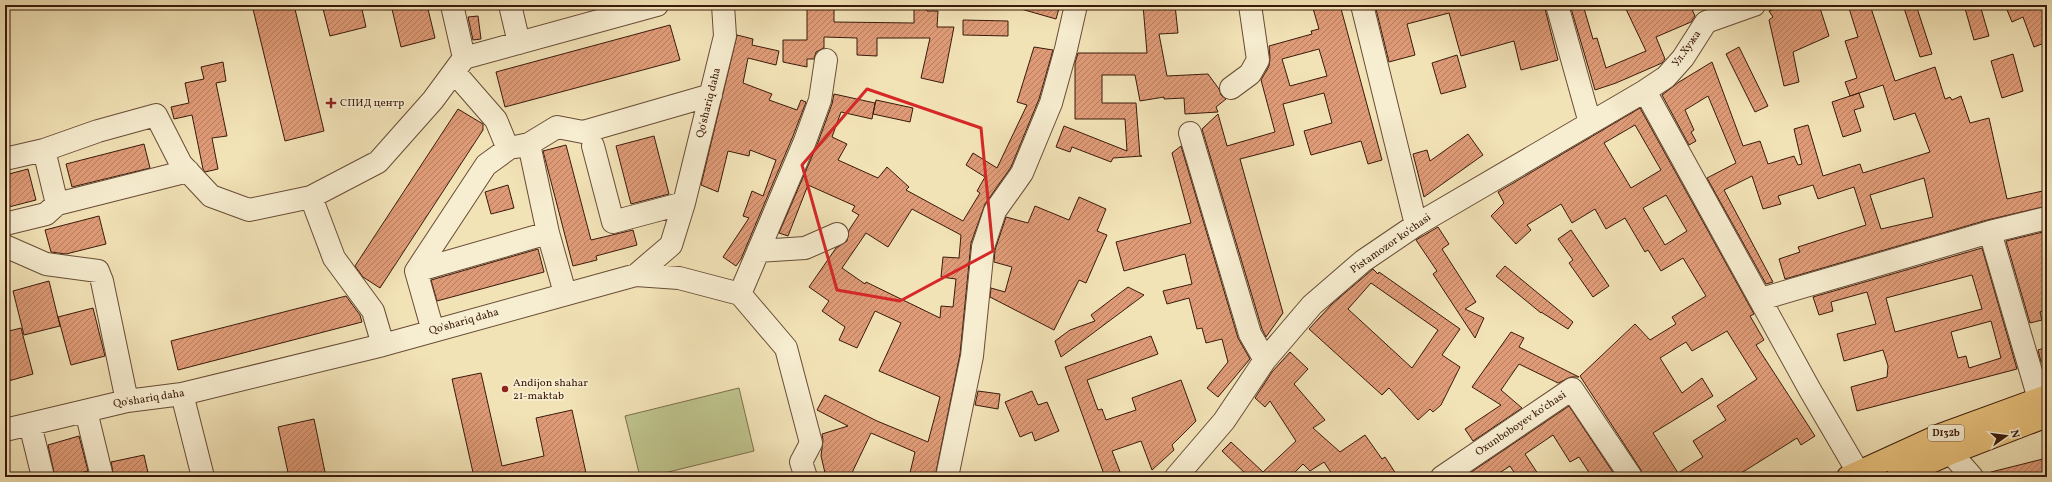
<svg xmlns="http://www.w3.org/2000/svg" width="2052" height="482" font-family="Vollkorn,serif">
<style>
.park{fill:#bec38c;stroke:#7c6e4c}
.building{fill:url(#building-hatch);stroke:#3a1a0b;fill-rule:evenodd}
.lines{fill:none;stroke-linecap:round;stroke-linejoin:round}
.minor-casing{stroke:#684c36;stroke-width:24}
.major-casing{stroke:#3a1a0b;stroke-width:24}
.minor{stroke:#f7edd0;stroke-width:22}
.major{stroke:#e9c27c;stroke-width:22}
.marked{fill:none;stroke:#d62828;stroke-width:3;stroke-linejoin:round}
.poi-dot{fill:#8f2418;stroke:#f7edd0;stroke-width:1.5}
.labels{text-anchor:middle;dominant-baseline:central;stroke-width:3.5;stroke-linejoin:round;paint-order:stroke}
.shield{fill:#f7edd0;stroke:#735946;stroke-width:1}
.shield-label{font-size:10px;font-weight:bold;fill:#3a1a0b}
.street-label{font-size:11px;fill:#3a1a0b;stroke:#f7edd0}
.poi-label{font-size:11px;fill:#3a1a0b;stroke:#f7edd0;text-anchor:start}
</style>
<defs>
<pattern id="building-hatch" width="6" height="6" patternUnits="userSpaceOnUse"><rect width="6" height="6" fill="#df9b77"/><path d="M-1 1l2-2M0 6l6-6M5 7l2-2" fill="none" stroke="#b67e60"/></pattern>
</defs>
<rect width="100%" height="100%" fill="#f2e3b7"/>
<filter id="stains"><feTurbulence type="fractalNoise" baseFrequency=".005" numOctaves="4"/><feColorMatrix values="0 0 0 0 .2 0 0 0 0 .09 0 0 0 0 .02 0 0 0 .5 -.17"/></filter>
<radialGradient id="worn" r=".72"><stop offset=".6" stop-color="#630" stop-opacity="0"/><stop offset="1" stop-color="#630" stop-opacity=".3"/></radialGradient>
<path class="park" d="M739 388 754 451 648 477H640L625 416Z"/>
<path class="building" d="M252 5H294L324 131 285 141Z
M322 5H361L366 27 330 36Z
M391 5H427L435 38 401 47Z
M914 5H927V11H938L937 27H954L943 83 921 78 930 38H877V56L857 55V38L824 37V48L816 52 814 59H807V67L783 62V40H807V9H834V22L914 23Z
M1021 5H1060L1056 19 1021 9Z
M1143 5H1175L1178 33 1159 34 1167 76 1208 74 1219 89 1221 95 1226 99 1216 107 1218 112 1185 114 1184 98 1164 99V97L1140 101 1135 75H1102V103H1136L1140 156H1142L1113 158 1111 162 1072 147 1070 152 1056 147 1064 126 1127 151 1125 119H1075V63L1078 53H1147Z
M1312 5H1340L1382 160 1368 164 1361 141 1311 155 1304 131 1332 123 1324 93 1283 104 1294 145 1240 159 1283 313 1266 337 1262 329 1202 129 1218 114 1227 146 1275 132 1261 80 1269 66 1270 58 1269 46 1312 34 1311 31 1319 29ZM1319 49 1327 76 1290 86 1282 59Z
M1375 5H1544L1558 60 1521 70 1514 41 1461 56 1449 13 1407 24 1415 55 1389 62Z
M1570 5H1583L1593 39 1597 38 1606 68 1646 51 1624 5H1690L1695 16 1691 22 1656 37 1665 59 1662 63 1616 83 1595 90Z
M1786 5H1819L1829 36 1793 52 1799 82 1784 86 1769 20 1773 17 1769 11Z
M1848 5H1870L1895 81 1935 67 1945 99 1950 97 1952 100 1961 96 1970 123 1989 118 2007 199 2047 190V206L1987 220 1785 279 1779 259 1800 252 1798 247 1866 225 1854 187 1818 199 1813 185 1778 196 1781 204 1763 209 1752 176 1724 190 1773 282 1766 284 1707 178 1736 163 1708 96 1685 110 1694 130 1691 132 1696 141 1689 145 1662 95 1679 82 1712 62 1743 146 1760 141 1768 164 1794 156 1798 165 1802 164 1794 129 1808 125 1823 176 1860 164 1863 173 1930 152 1915 113 1894 120 1883 85 1850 96 1845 82 1857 78 1845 41 1858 37ZM1924 178 1933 217 1881 229 1870 195Z
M1903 5H1916L1932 54 1920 57Z
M1964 5H1980L1989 36 1974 40Z
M2005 5H2047V42L2034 47 2023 17 2012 22Z
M478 16 481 39 473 40 468 17Z
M963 20 1008 21V36L963 35Z
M670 25 680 60 505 107 496 72Z
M737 35 753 39 752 45 779 51 776 65 748 58 743 83 772 94 769 100 797 110 801 100 806 102 793 136 741 259 736 266 723 257 749 218 743 216 752 191 763 196 776 160 750 150 749 156 728 151 718 192 701 185Z
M1034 47 1053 50 1039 99 1011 167 985 204 971 243 960 354 935 477H909L915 452 871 433 850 477H826L821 456 823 440 822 434 848 426 817 410 825 395 877 421 928 442 940 397 879 371 901 323 875 311 857 348 839 340 845 327 822 311 829 301 809 287 836 248 847 241 849 230 859 215 852 211 855 206 808 185 788 236 779 233 817 145 832 104 834 94 875 103 872 119 841 112 832 137 847 144 838 160 878 178 887 167 909 187 906 190 963 221 980 193 977 191 985 177 966 165 973 153 997 168 1027 105 1017 102ZM912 209 961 235 959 258 943 257 941 277 956 279 953 307 941 306 940 318 866 282 865 284 842 268 866 233 888 247Z
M1739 47 1768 106 1755 112 1726 54Z
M2013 54 2023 91 2002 98 1991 61Z
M1457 55 1466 87 1441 94 1432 63Z
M223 62 226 81 216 83 227 136 212 138 218 169 205 172 203 169 192 115 174 119 171 107 189 103 185 83 204 79 201 67Z
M1859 93 1864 107 1854 110 1861 131 1843 137 1832 102Z
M876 100 913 108 910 122 873 114Z
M1640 108 1754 314 1750 316 1764 340 1756 345 1815 436 1801 445 1797 438 1735 477H1643L1641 470 1580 376 1635 324 1650 340 1676 324 1672 317 1706 296 1683 258 1661 271 1648 250 1645 252 1625 218 1606 229 1595 209 1572 223 1561 204 1527 225 1531 230 1516 244 1491 216 1504 203 1498 192ZM1635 125 1661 170 1631 188 1604 143ZM1666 195 1687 231 1665 245 1643 208ZM1727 331 1757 379 1717 406 1726 420 1693 441 1703 457 1678 473 1653 433 1713 396 1702 378 1682 393 1660 358 1686 342 1692 351Z
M458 109 483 124V130L380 288 363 277 355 266Z
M1468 134 1483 155 1424 197 1413 154 1427 150 1430 161Z
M654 136 669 194 631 204 616 146Z
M144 144 150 168 72 187 66 164Z
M566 145 591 240 633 230 637 245 596 256 597 260 573 266 543 151Z
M1181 146 1238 338 1250 359 1218 397 1207 388 1228 362 1222 339 1206 343 1202 328 1197 329 1189 298 1167 304 1163 291 1192 284 1185 254 1124 271 1116 242 1191 223 1172 153Z
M28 169 36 200 5 208V175Z
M508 185 514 208 491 214 485 192Z
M1079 197 1106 209 1097 231 1107 235 1086 283 1079 280 1054 330 990 297 991 288 1005 292 1012 267 994 262 995 250 1006 217 1028 223 1035 206 1069 220Z
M99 216 106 244 66 254 51 252 45 230Z
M1438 227 1449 244 1442 249 1476 302 1465 309 1484 318 1475 338 1433 274 1437 271 1416 240Z
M1571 230 1609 286 1593 297 1569 263 1573 260 1558 239Z
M2047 231V310L2040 312 2042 320 2030 323 2006 241Z
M1982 248 2017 369 1857 411 1851 387 1887 377 1888 366 1883 350 1844 361 1837 334 1876 324 1867 292 1831 302 1833 311 1819 315 1813 297ZM1972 275 1982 309 1895 332 1886 298ZM1991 321 2001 358 1969 368 1966 356 1958 358 1951 332Z
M538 249 544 272 437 301 431 280Z
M1505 266 1573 322 1568 329 1541 312V313L1496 276Z
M1373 269 1378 274 1379 272 1460 329 1442 355 1460 367 1441 405 1433 412 1430 409 1418 420 1389 388 1382 395 1309 329 1332 304ZM1371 283 1438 330 1412 368 1348 309Z
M49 281 60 326 24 335 13 291Z
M1128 287 1144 295 1061 357 1055 341 1070 330 1095 321 1091 315Z
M346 296 360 315 362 322 178 370 171 341Z
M93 308 105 356 71 365 58 317Z
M21 328 33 374 5 382V332Z
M1511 332 1524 338 1519 347 1579 377H1571L1558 383 1519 364 1501 390 1522 408 1473 441 1465 429 1501 405 1472 387Z
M1151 336 1158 354 1087 380 1098 410 1102 409 1106 420 1136 410 1132 398 1181 380 1196 421 1172 445 1174 450 1152 470 1141 441 1112 451 1122 477H1105L1065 367Z
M2047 347V360L2041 362 2038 350Z
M1290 352 1308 369 1294 384 1325 420 1313 428 1340 452 1365 435 1382 459 1385 457 1398 477H1334L1324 462 1310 471 1303 464 1290 477H1249L1222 451 1231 442 1263 472 1296 441 1270 401 1265 407 1255 398 1272 372Z
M481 373 502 466 544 456 536 418 572 410 586 473 568 477H474L452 379Z
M978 391 1000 394 998 409 975 405Z
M1032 391 1038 405 1047 402 1059 431 1035 441 1032 432 1020 437 1005 402Z
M1569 406 1616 477H1592L1579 457 1570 462 1553 435 1525 454 1540 477H1517L1510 466 1493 477H1464Z
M314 419 326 477H289L278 427Z
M79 436 88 471 63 477H55L48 445Z
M144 455 149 477H114L111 462Z
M2047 458V477H1992L1991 472Z"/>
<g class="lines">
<g class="minor-casing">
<path id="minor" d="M452 5 464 58
M510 5 519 43
M1362 5 1416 225
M1557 5 1590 123
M1231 88 1250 74 1258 60 1250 5
M1645 91 1810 390 1858 472
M1190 133 1250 334 1265 360
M529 144 557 127 583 132 711 95
M593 146 613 222 684 203
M515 147 529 144 548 233
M44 150 98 131 156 115 181 164 211 196 249 210 311 197 378 162 433 100 464 58 657 5
M5 159 44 150 57 204 46 214 5 224
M311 197 334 258 373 311 383 345
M57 204 188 171
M1990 232 2039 399
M5 246 46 264 98 271 102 281 127 401
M758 251 805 248 837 234
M416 271 548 233 565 293
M636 275 679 278 740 294 805 141 820 100 826 60
M740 294 786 348 811 443 801 462 806 477
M1761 299 1990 232 2047 218
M433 331 416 271 486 165 508 149 496 120 455 73
M182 394 203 477
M86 411 102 477
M30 424 43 477
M5 430 127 401 182 394 383 345 636 275 671 245 684 203 725 36 723 5
M1951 453 1972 477
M947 477 972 356 983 247 995 211 1022 173 1051 103 1066 49 1076 5
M1176 477 1224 421 1265 360 1312 305 1363 261 1416 225 1645 91 1666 77 1683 58 1706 22 1754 5
M1442 477 1572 389 1631 477"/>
</g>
<g class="major-casing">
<path id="major" d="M1848 477 1940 435 2047 396
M1897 477 1951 453 2047 416"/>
</g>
<use href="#minor" class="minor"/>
<use href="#major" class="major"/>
</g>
<path class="marked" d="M867 89 981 128 993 251 900 301 837 290 802 165Z"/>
<g class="poi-dot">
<path d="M329 97h4v4h4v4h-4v4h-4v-4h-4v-4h4z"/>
<circle cx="505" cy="389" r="4"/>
</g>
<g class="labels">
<rect class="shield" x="1928" y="425" width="36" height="16" rx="3"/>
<g class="shield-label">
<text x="1946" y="433">D132b</text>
</g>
<g class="street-label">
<text transform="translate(1687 49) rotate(-55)">Ул.Хужа</text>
<text transform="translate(709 103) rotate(-76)">Qo'shariq daha</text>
<text transform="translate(1391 244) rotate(-35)">Pistamozor koʻchasi</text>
<text transform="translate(464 322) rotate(-16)">Qo'shariq daha</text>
<text transform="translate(149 399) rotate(-9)">Qo'shariq daha</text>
<text transform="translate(1521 424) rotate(-34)">Oxunboboyev koʻchasi</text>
</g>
<g class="poi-label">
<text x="340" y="103">СПИД центр</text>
<text x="513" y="383">Andijon shahar<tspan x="513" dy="13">21-maktab</tspan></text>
</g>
</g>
<rect width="2052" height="482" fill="none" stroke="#f2e3b7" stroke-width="20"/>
<rect x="6" y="6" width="2040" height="470" fill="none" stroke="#3a1a0b" stroke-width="2"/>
<rect x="10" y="10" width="2032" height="462" fill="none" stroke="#3a1a0b"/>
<g transform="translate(2006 436) rotate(76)" stroke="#f7edd0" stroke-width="3" paint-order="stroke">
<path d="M0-3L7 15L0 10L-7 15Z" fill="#3a1a0b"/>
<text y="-6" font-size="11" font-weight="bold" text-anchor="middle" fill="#3a1a0b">N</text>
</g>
<rect width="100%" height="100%" filter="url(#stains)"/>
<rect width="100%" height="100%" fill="url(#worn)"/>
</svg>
